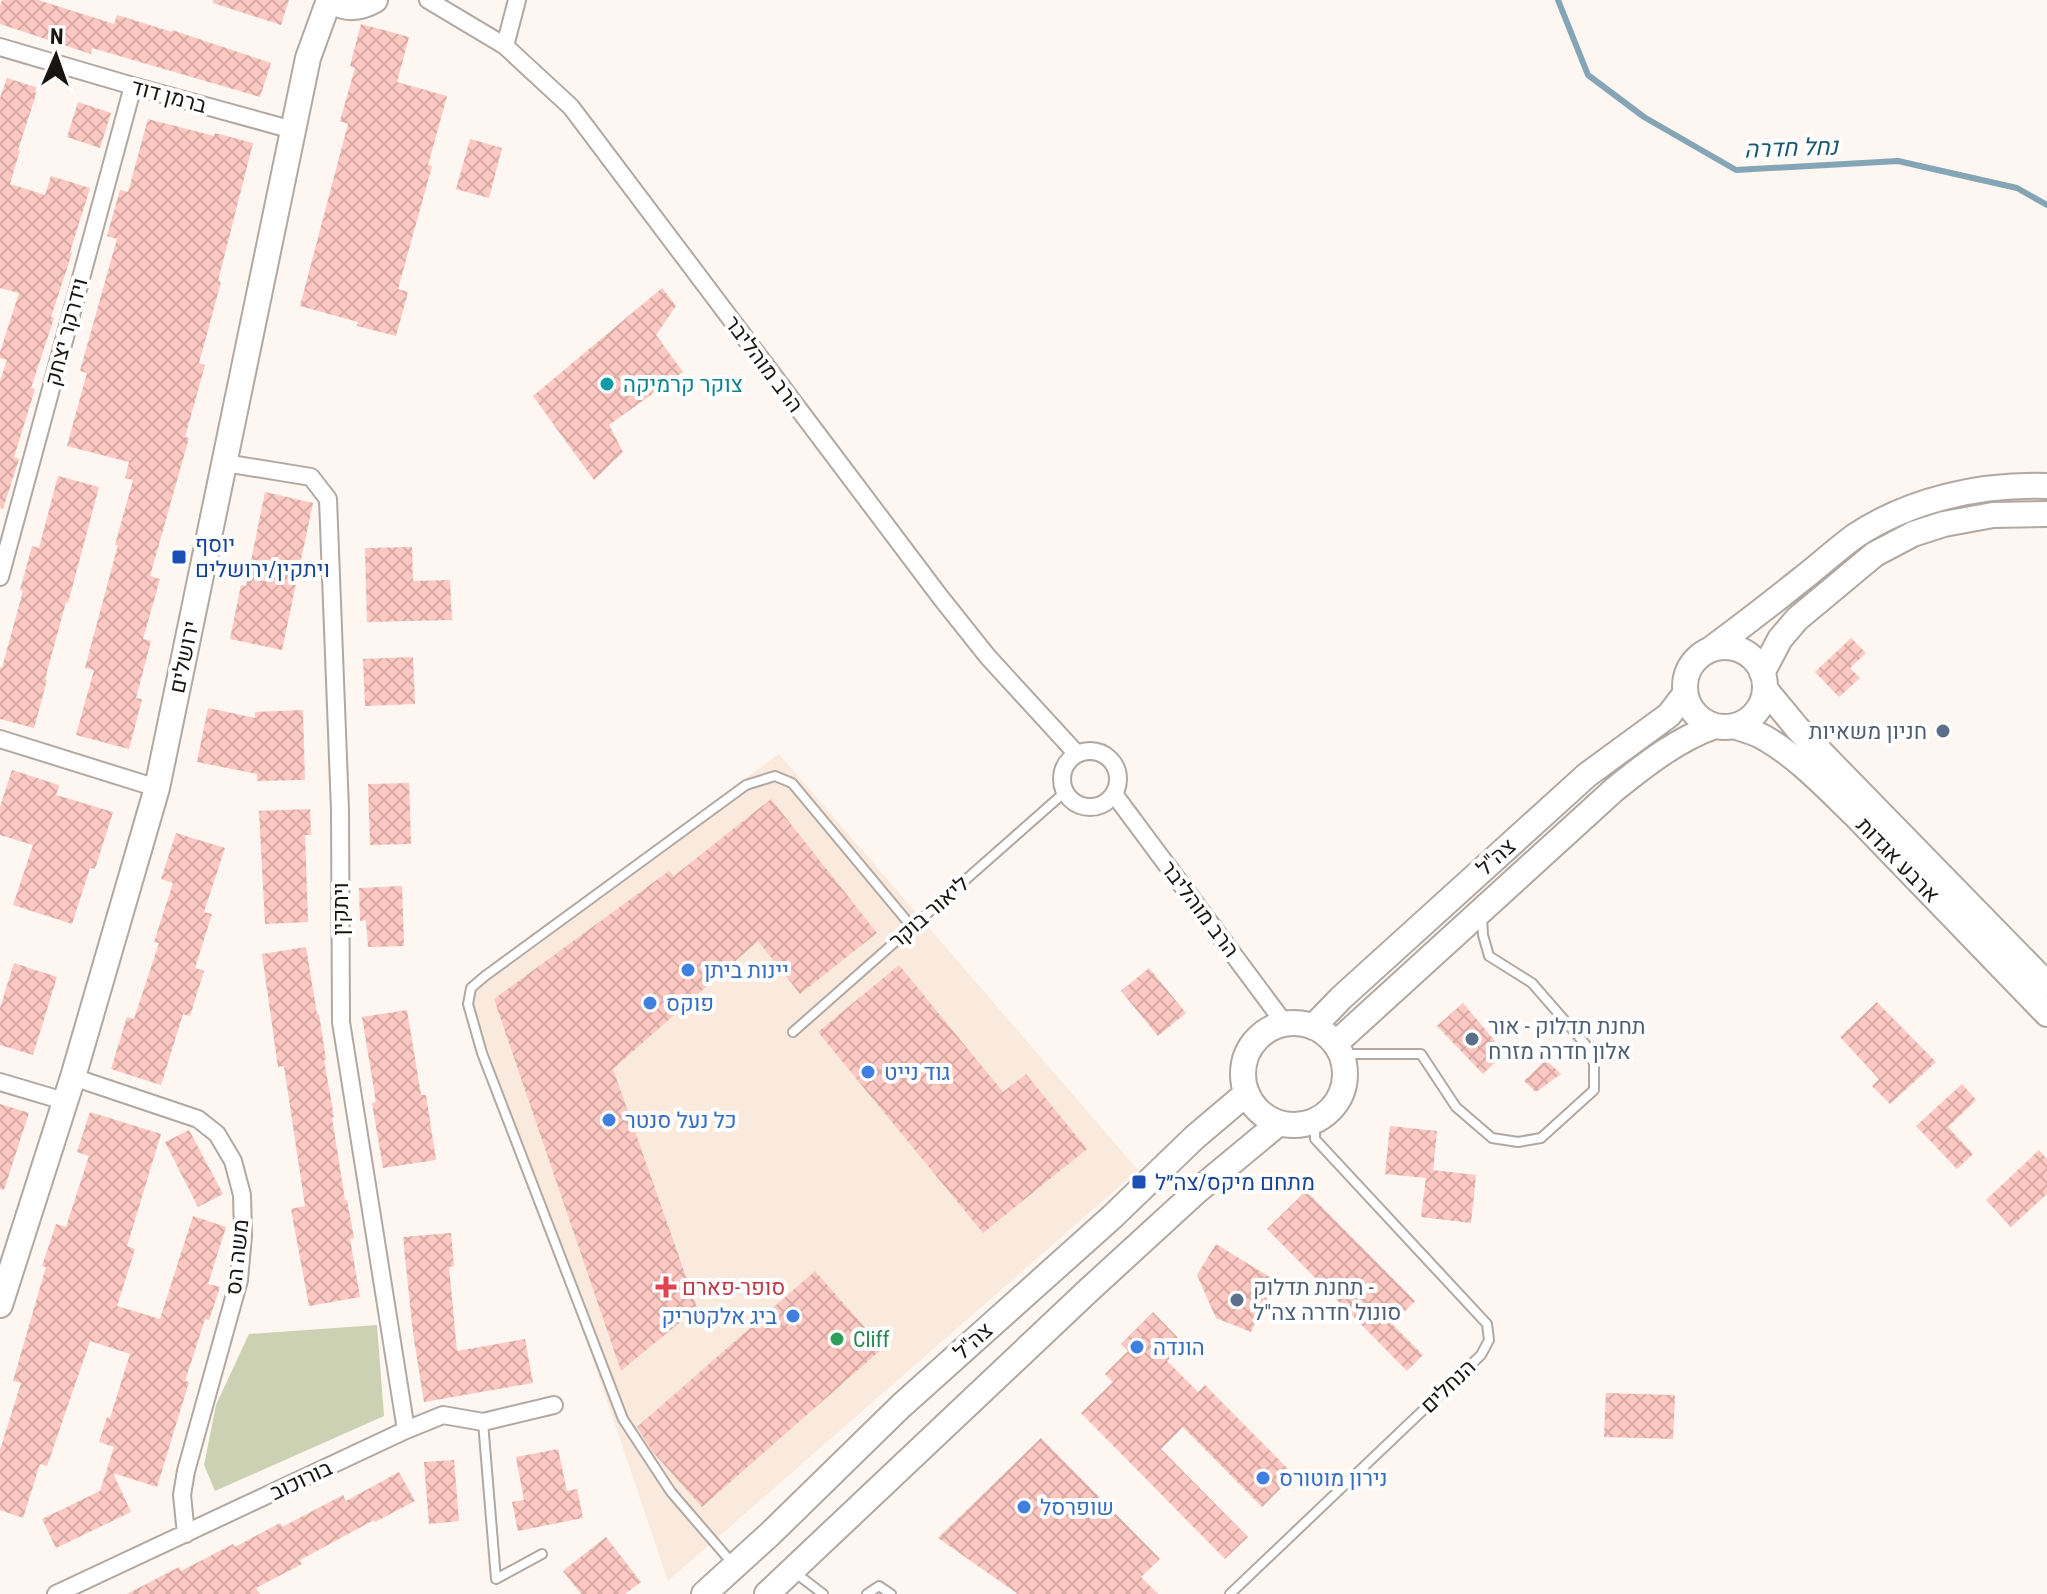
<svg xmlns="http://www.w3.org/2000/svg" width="2047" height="1594" font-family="'Roboto Condensed',Heebo,sans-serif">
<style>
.built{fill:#faeade}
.green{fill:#cdd1b3}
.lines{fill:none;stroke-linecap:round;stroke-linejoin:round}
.stream{stroke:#83a5b5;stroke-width:6}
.building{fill:url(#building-cross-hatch)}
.lane-casing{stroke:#b1a8a2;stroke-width:12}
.street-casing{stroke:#b1a8a2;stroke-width:20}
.secondary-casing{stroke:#b1a8a2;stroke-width:28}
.lane{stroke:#fff;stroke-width:8}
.street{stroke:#fff;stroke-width:16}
.secondary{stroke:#fff;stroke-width:24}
.culture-dot{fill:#0f9aa8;stroke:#fff;stroke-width:3}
.transit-dot{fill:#1a4fb4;stroke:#fff;stroke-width:3}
.service-dot{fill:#5c6f8a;stroke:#fff;stroke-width:3}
.shop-dot{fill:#3f7fe0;stroke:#fff;stroke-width:3}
.health-dot{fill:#e0444e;stroke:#fff;stroke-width:3}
.leisure-dot{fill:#2e9e5b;stroke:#fff;stroke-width:3}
.labels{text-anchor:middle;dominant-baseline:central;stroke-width:8;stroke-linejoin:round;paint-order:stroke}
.street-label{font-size:22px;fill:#181513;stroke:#fff}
.culture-label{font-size:22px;fill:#0d838f;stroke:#fff;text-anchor:start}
.transit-label{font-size:22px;fill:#164399;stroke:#fff;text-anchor:start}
.service-label{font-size:22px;fill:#4e5e75;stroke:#fff;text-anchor:start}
.shop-label{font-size:22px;fill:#366cbe;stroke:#fff;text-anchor:start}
.health-label{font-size:22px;fill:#be3a42;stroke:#fff;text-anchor:start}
.leisure-label{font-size:22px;fill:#27864d;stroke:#fff;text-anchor:start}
.water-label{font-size:24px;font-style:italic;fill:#1b5970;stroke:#fff}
</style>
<defs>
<pattern id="building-cross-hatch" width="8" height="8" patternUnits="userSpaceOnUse" patternTransform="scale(2)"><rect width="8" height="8" fill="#fcc8c1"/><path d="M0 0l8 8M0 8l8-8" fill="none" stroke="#d7aba5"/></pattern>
</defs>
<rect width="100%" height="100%" fill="#fef6f0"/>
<path class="built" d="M779 754 1138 1170 668 1581 466 984Z"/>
<path class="green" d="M377 1325 384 1416 215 1491 204 1465 216 1405 249 1334Z"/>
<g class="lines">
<path class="stream" d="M1558 0 1588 75 1644 117 1736 170 1898 161 2017 188 2047 205"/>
</g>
<path class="building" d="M2 0H38L114 24 117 15 172 32V30L271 63 260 97 92 48 91 54 0 24V6Z
M213 0H289L281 25 213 3Z
M361 24 409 37 397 82 447 96 428 165 432 166 398 289 408 292 396 336 357 326 358 322 300 306 348 124 340 121 355 68 350 66Z
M7 78 38 88 18 150H20L10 184 45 195 51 176 90 188 70 252 72 253 51 317 54 318 31 388 35 389 14 457 19 459 3 509 0 508V381L7 360 0 358V352L19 293 0 288V98Z
M78 102 111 113 100 148 67 137Z
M148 119 214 136 215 133 253 143 218 281 221 282 199 363 205 365 185 437 189 438 150 576 160 579 143 639 151 641 136 698 142 699 129 749 76 735 94 670 85 668 118 545H115L133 480 125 478 129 462 67 446 87 373 80 371 117 239 107 236 120 190 128 192Z
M470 139 502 148 489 198 456 189Z
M662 288 676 306 656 335 683 372 609 425 623 452 594 480 533 396Z
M58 476 99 487 68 603 66 602 45 679 47 680 34 728 0 719V667L2 668 23 591 20 590 32 546 39 548Z
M265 492 313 503 282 650 230 639 241 585 246 586Z
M412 547 413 581 450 580 452 620 367 622 365 548Z
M1851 638 1866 653 1850 668 1860 678 1839 697 1815 672Z
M413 657 415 704 365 706 363 659Z
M208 708 255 718V712L303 710 305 780 257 781V774L197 762Z
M12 770 59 785 56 795 113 812 95 869 90 868 72 924 13 905 33 845 0 835V807Z
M409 783 411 844 370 845 368 784Z
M771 799 877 933 800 994 758 941 613 1069 697 1308 621 1371 494 999 669 871 674 876Z
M310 809 311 835H305L308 922 265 924 259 811Z
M176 833 225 848 204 912 212 914 195 968 204 971 190 1016 183 1014 161 1085 111 1069 127 1017 134 1019 159 943 154 942 173 883 161 879Z
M402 886 404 946 368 947 366 920 360 921 359 888Z
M306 947 317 1014H319L326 1060H324L334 1117 332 1118 345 1200H347L354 1238 350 1239 360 1297 309 1306 291 1209 305 1206 284 1066 278 1067 262 954Z
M14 963 57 977 33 1055 0 1045V1008Z
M899 965 1003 1092 1026 1074 1087 1149 983 1233 818 1032Z
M1149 968 1186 1013 1158 1036 1121 991Z
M1877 1002 1936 1062 1890 1104 1872 1086 1879 1079 1840 1037Z
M1463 1003 1505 1053 1483 1074 1437 1026Z
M407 1010 421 1095H426L436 1160 383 1168 372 1103 376 1102 362 1017Z
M1546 1060 1561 1074 1536 1092 1524 1081Z
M1962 1084 1976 1100 1948 1127 1973 1154 1957 1169 1916 1126Z
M0 1104 29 1113 4 1190 0 1189Z
M90 1112 161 1134 127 1246 135 1249 117 1306 160 1319 193 1216 226 1227 208 1284 220 1287 209 1320 205 1319 185 1381 189 1382 157 1487 113 1473 131 1512 56 1548 42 1519 100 1491 114 1447 99 1442 107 1417 110 1418 130 1354 90 1341 47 1466 40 1464 23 1518 0 1510V1450L21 1383 13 1381 46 1267 42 1266 56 1224 66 1227 89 1156 77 1152Z
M1390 1126 1437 1131 1433 1170 1476 1175 1471 1223 1421 1217 1426 1178 1385 1174Z
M189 1130 223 1194 198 1207 165 1142Z
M2039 1150 2047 1159V1194L2011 1227 1986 1200Z
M1306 1191 1415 1301 1392 1324 1423 1355 1407 1371 1267 1229Z
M451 1233 454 1266 449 1267 457 1351 525 1339 533 1383 424 1402 413 1333 403 1237Z
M1216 1244 1276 1281 1251 1332 1216 1318 1197 1275Z
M815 1271 883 1348 702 1507 652 1451 637 1427Z
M1153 1312 1184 1344 1167 1361 1198 1392 1205 1385 1294 1475 1262 1507 1183 1427 1161 1449 1248 1537 1225 1559 1081 1413 1113 1382 1105 1374 1128 1351 1121 1344Z
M1606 1393 1675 1395 1673 1439 1604 1437Z
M1041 1438 1160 1559 1141 1577 1158 1594H1018L938 1538Z
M558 1449 567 1491 577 1489 583 1518 518 1531 512 1502 524 1500 516 1457Z
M454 1460 459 1521 429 1524 424 1462Z
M399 1472 415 1501 375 1522 374 1520 300 1560 302 1564 256 1588 260 1594H127L179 1567 181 1571 233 1544 235 1547 280 1523 282 1527 343 1495 346 1501Z
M606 1537 641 1582 625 1594H581L563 1571Z"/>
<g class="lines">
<g class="lane-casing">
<path id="lane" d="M793 1032 1065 792
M1341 1054H1421L1456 1107 1492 1138 1518 1142 1541 1138 1594 1090V1064L1586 1045 1532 983 1489 956 1483 935 1482 917
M483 1422 496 1579 542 1554
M733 1564 671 1492 623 1419 482 1053 468 1004 471 988 485 976 746 785 775 776 792 783 912 927
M793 1571 823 1594
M867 1594 879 1586 891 1594
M1230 1594 1481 1355 1489 1340 1487 1324 1315 1139V1121"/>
</g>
<g class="street-casing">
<path id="street" d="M428 0 505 46 571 107 941 598 988 657 1077 754
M505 46 517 0
M0 47 133 86 293 130
M225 463 311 477 328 499 340 810 341 1022 406 1430
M0 577 133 86
M0 739 157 788
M1062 779a28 28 0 1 1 56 0a28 28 0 1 1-56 0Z
M1114 794 1285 1024
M73 1077 198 1119 217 1134 233 1161 242 1195 243 1235 239 1280 186 1471 182 1495 186 1534
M0 1082 64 1101
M56 1594 406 1430 443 1415 483 1422 554 1405"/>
</g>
<g class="secondary-casing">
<path id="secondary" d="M330 0C346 10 359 9 375 0
M1685 687a40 40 0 1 1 80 0a40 40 0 1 1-80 0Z
M1711 649C1742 626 1772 603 1803 578 1820 565 1837 549 1855 536 1911 499 1981 484 2047 486
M1762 673 1780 639 1797 619 1875 554 1913 534 1944 524 1993 515 2047 514
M1765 689 1798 729 2047 984
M1733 726C1743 729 1754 732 1763 737 1797 756 1827 788 1855 815L2047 1014
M1243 1074a51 51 0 1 1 102 0a51 51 0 1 1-102 0Z
M1313 1027 1341 998 1587 775 1669 715 1685 694
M1335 1044 1615 789C1646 764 1678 739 1715 726
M0 1305 73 1077 157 788 308 58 329 0
M704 1594 770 1534 901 1406 1112 1217 1195 1137 1247 1093
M767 1594 1090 1289 1197 1191 1279 1123"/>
</g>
<use href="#lane" class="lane"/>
<use href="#street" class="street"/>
<use href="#secondary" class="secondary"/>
</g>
<circle class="culture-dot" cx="607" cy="384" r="8"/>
<g class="transit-dot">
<rect x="171" y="549" width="16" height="16" rx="4"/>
<rect x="1131" y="1174" width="16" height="16" rx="4"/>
</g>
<g class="service-dot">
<circle cx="1943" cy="731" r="8"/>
<circle cx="1472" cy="1039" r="8"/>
<circle cx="1237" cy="1300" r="8"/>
</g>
<g class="shop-dot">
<circle cx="688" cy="970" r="8"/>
<circle cx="650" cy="1003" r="8"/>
<circle cx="868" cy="1072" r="8"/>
<circle cx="609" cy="1120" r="8"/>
<circle cx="793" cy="1316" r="8"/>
<circle cx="1137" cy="1347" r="8"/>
<circle cx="1263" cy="1478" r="8"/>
<circle cx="1024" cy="1507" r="8"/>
</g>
<path class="health-dot" d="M662 1275h8v8h8v8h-8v8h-8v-8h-8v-8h8z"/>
<circle class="leisure-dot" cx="837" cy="1339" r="8"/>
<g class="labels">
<g class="street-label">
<text transform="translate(169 96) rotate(15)">ברמן דוד</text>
<text transform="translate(66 332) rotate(-75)">וידרקר יצחק</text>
<text transform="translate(764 364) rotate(53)">הרב מוהליבר</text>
<text transform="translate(184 657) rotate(-78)">ירושלים</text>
<text transform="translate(1496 857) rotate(-42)">צה"ל</text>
<text transform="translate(1898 860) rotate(46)">ארבע אגדות</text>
<text transform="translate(340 909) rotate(-90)">ויתקין</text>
<text transform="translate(1200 909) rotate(53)">הרב מוהליבר</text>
<text transform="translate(929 912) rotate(-41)">ליאור בוקר</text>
<text transform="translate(237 1257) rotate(-84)">משה הס</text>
<text transform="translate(973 1341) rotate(-42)">צה"ל</text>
<text transform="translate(1448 1386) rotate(-44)">הנחלים</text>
<text transform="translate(301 1480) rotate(-25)">בורוכוב</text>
</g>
<g class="culture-label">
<text x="623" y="384">צוקר קרמיקה</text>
</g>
<g class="transit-label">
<text x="195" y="544">יוסף<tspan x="195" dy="25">ויתקין/ירושלים</tspan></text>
<text x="1155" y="1182">מתחם מיקס/צה״ל</text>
</g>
<g class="service-label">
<text x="1927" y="731" text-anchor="end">חניון משאיות</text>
<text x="1488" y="1026">תחנת תדלוק - אור<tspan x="1488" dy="25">אלון חדרה מזרח</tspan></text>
<text x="1253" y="1287">תחנת תדלוק -<tspan x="1253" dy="25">סונול חדרה צה"ל</tspan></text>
</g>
<g class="shop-label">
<text x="704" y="970">יינות ביתן</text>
<text x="666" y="1003">פוקס</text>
<text x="884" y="1072">גוד נייט</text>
<text x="625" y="1120">כל נעל סנטר</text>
<text x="777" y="1316" text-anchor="end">ביג אלקטריק</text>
<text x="1153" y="1347">הונדה</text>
<text x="1279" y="1478">נירון מוטורס</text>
<text x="1040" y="1507">שופרסל</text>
</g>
<g class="health-label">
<text x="682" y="1287">סופר-פארם</text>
</g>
<g class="leisure-label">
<text x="853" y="1339">Cliff</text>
</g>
<g class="water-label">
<text transform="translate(1791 148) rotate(-2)">נחל חדרה</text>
</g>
</g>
<g transform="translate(56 56) rotate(2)" stroke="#ffffff" stroke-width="6" paint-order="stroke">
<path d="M0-6L14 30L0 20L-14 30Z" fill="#181513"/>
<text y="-12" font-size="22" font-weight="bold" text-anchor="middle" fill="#181513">N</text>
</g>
</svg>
